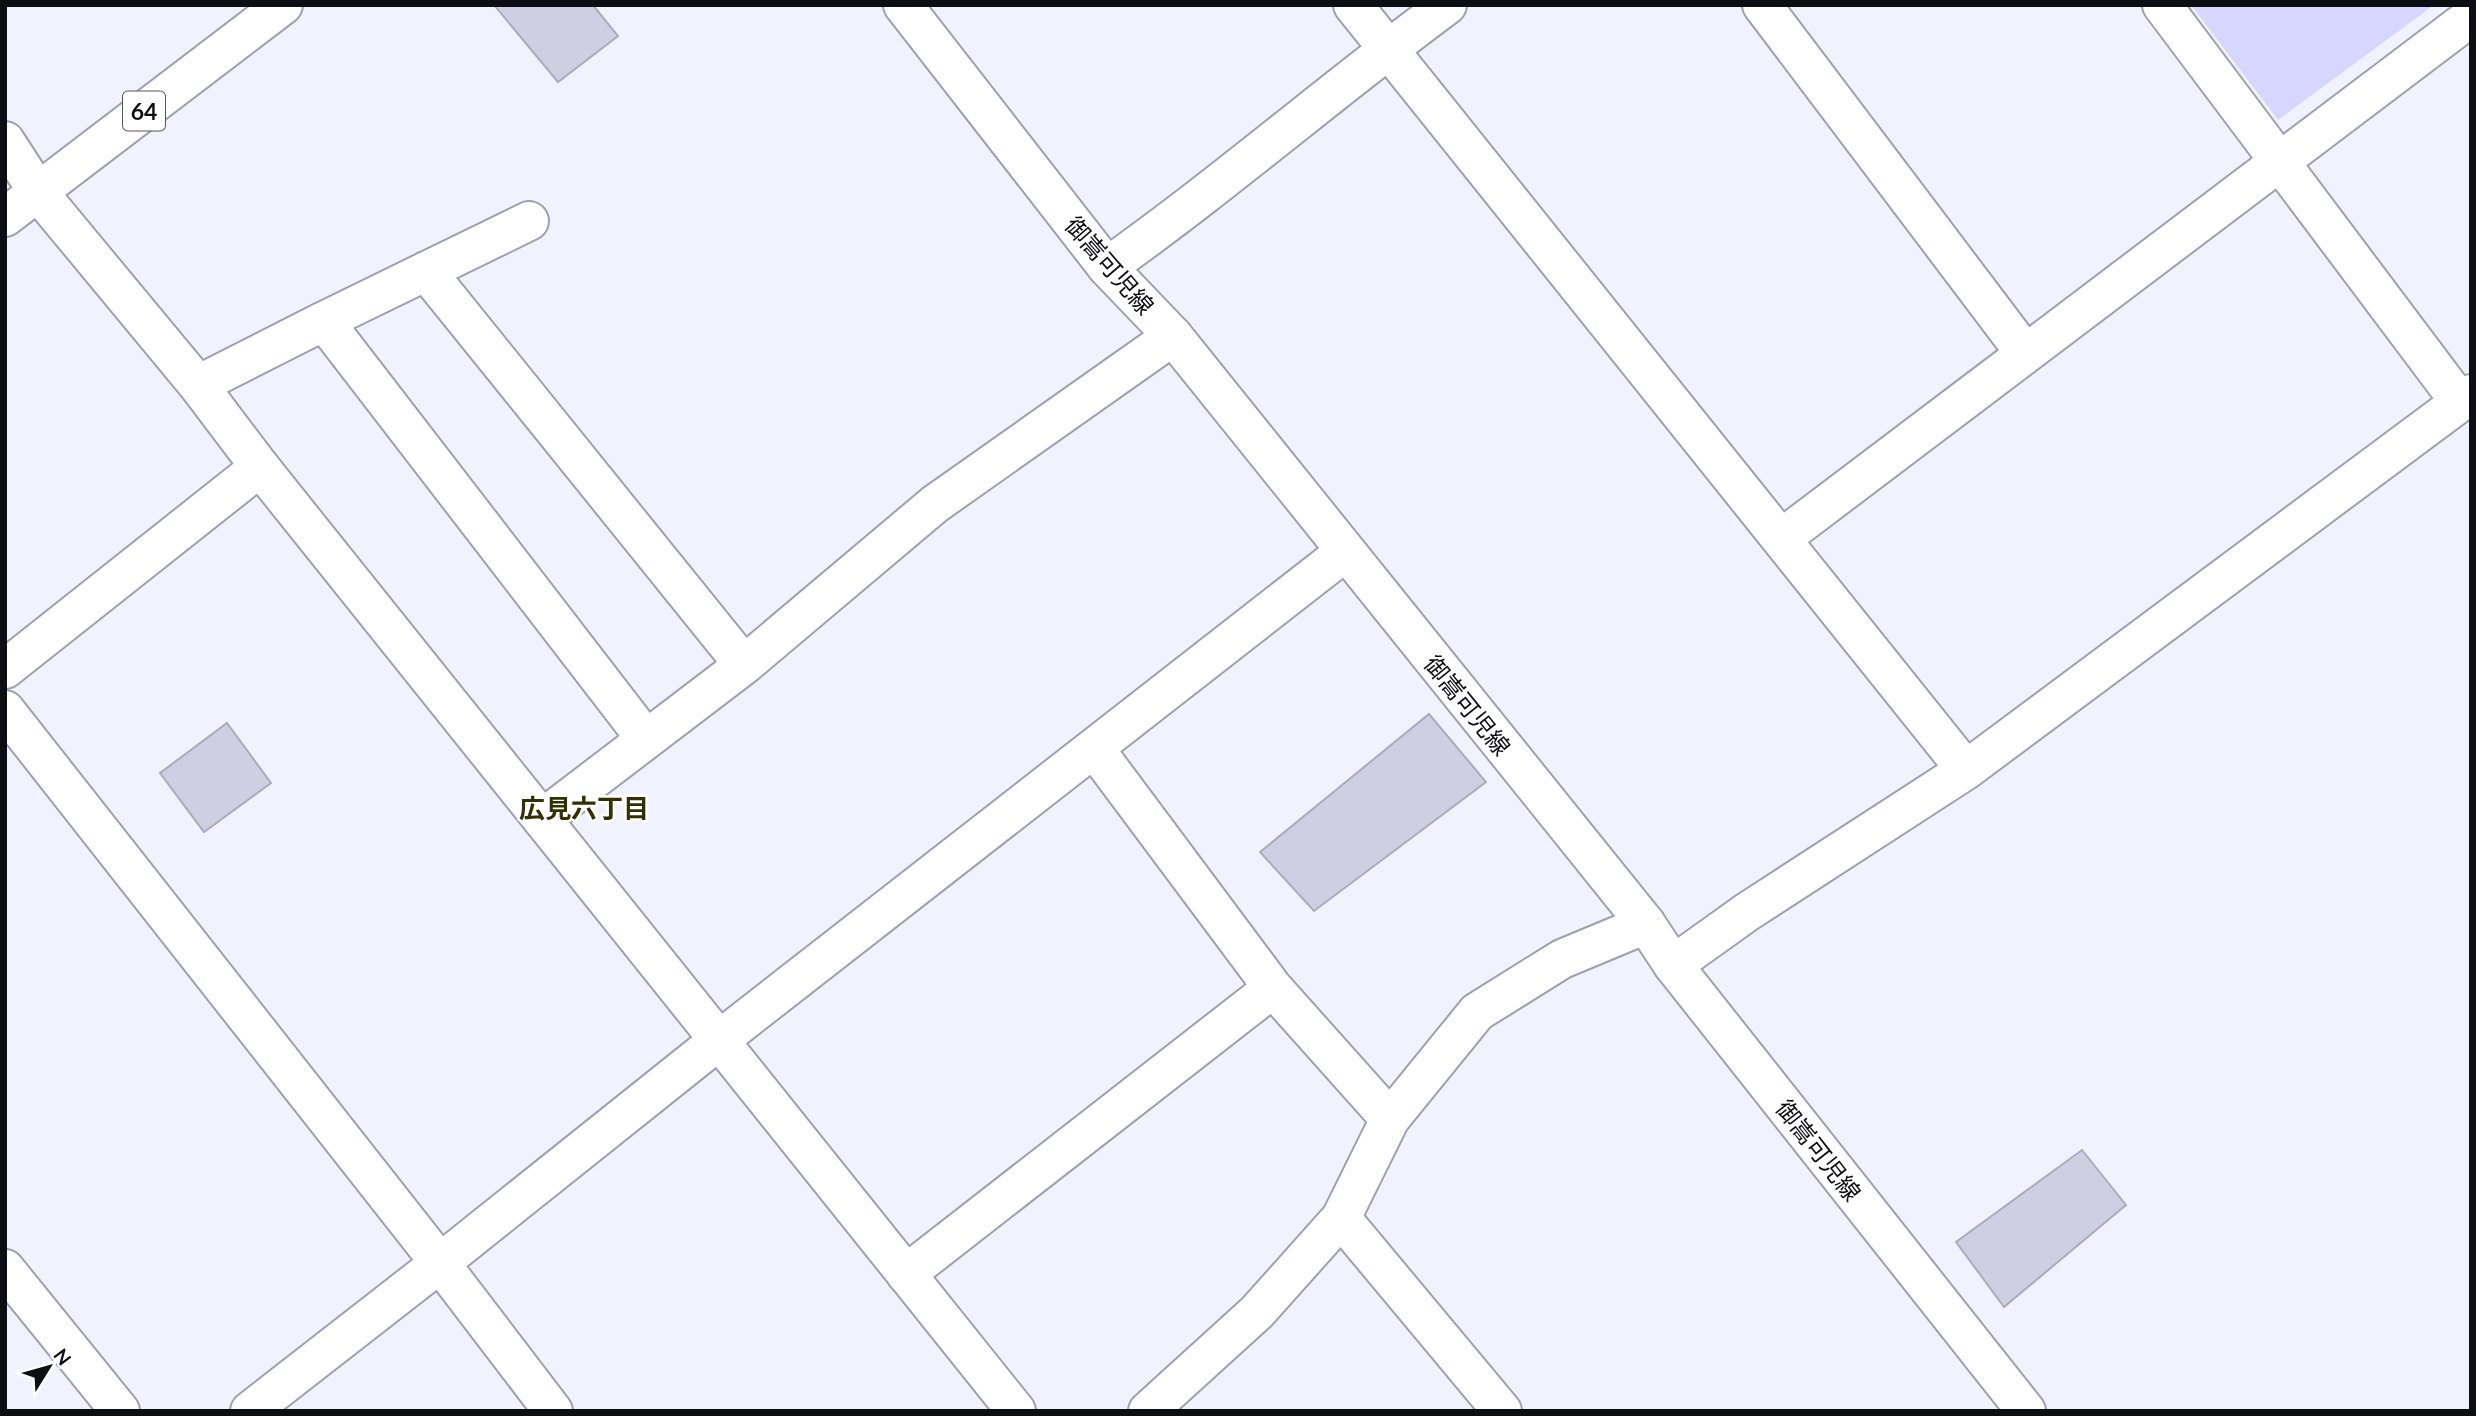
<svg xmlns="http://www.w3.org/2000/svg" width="2476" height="1416" font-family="Lato,'Noto Sans JP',sans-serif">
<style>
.green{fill:#d6d6fe}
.building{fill:#cecfe3;stroke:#ababbf;stroke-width:2}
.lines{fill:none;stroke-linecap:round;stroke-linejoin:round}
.street-casing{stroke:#9f9fb3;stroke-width:42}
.secondary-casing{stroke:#9f9fb3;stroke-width:42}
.primary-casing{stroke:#9f9fb3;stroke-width:42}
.street{stroke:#fff;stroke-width:38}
.secondary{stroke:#fff;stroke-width:38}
.primary{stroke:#fff;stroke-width:38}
.labels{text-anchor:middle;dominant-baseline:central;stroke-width:5;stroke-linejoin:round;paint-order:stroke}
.shield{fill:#fff;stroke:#56565a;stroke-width:2}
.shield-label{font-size:23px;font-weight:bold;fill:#0d0d14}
.street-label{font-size:24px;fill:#0d0d14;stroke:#fff}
.neighbourhood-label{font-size:26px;font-weight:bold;fill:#322f03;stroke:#fff}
</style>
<rect width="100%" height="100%" fill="#f2f2ff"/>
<path class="green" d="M2191 5H2434L2278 120Z"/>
<path class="building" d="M494 5H593L618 36 558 82Z
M1429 714 1486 782 1314 911 1260 852Z
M227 723 271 783 204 832 160 773Z
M2082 1150 2126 1205 2004 1307 1956 1242Z"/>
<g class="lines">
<g class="street-casing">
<path id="street" d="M1353 5 1966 770
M1762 5 2025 353
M2162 5 2460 402
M1107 267C1224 184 1332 90 1447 5
M426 271 744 665
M324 321 529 221
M198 385 324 321 646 739
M1782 538 2471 17
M5 669 260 467
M5 710 440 1263 553 1411
M1094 748 1273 988 1390 1119
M542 819 744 665 935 504 1173 336
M1673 965 1747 912 1966 770 2471 394
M1341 1218 1502 1411
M5 1269 120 1411
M906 1274 1273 988
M250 1411 440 1263 718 1041 1345 552
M1148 1411 1257 1312 1341 1218 1390 1119 1477 1012 1562 959 1646 924"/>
</g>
<g class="secondary-casing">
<path id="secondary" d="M903 5 1107 267 1173 336 1646 924 1673 965 2026 1411
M5 141 38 192 198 385 260 467 1016 1411"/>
</g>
<g class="primary-casing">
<path id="primary" d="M5 217 283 5"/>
</g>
<use href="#street" class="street"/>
<use href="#secondary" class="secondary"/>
<use href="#primary" class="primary"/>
</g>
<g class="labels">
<rect class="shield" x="123" y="91.5" width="42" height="39" rx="5"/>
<g class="shield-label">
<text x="144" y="111">64</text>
</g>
<g class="street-label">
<text transform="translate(1110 265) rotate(49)">御嵩可児線</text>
<text transform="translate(1468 705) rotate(51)">御嵩可児線</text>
<text transform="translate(1819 1150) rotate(52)">御嵩可児線</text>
</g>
<g class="neighbourhood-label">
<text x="584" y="808">広見六丁目</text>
</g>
</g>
<rect width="2476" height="1416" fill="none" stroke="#0d0d14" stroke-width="14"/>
<g transform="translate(49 1367) rotate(53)" stroke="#ffffff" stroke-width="5" paint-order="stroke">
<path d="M0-5L12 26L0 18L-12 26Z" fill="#0d0d14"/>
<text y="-10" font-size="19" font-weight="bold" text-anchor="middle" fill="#0d0d14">N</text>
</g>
</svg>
